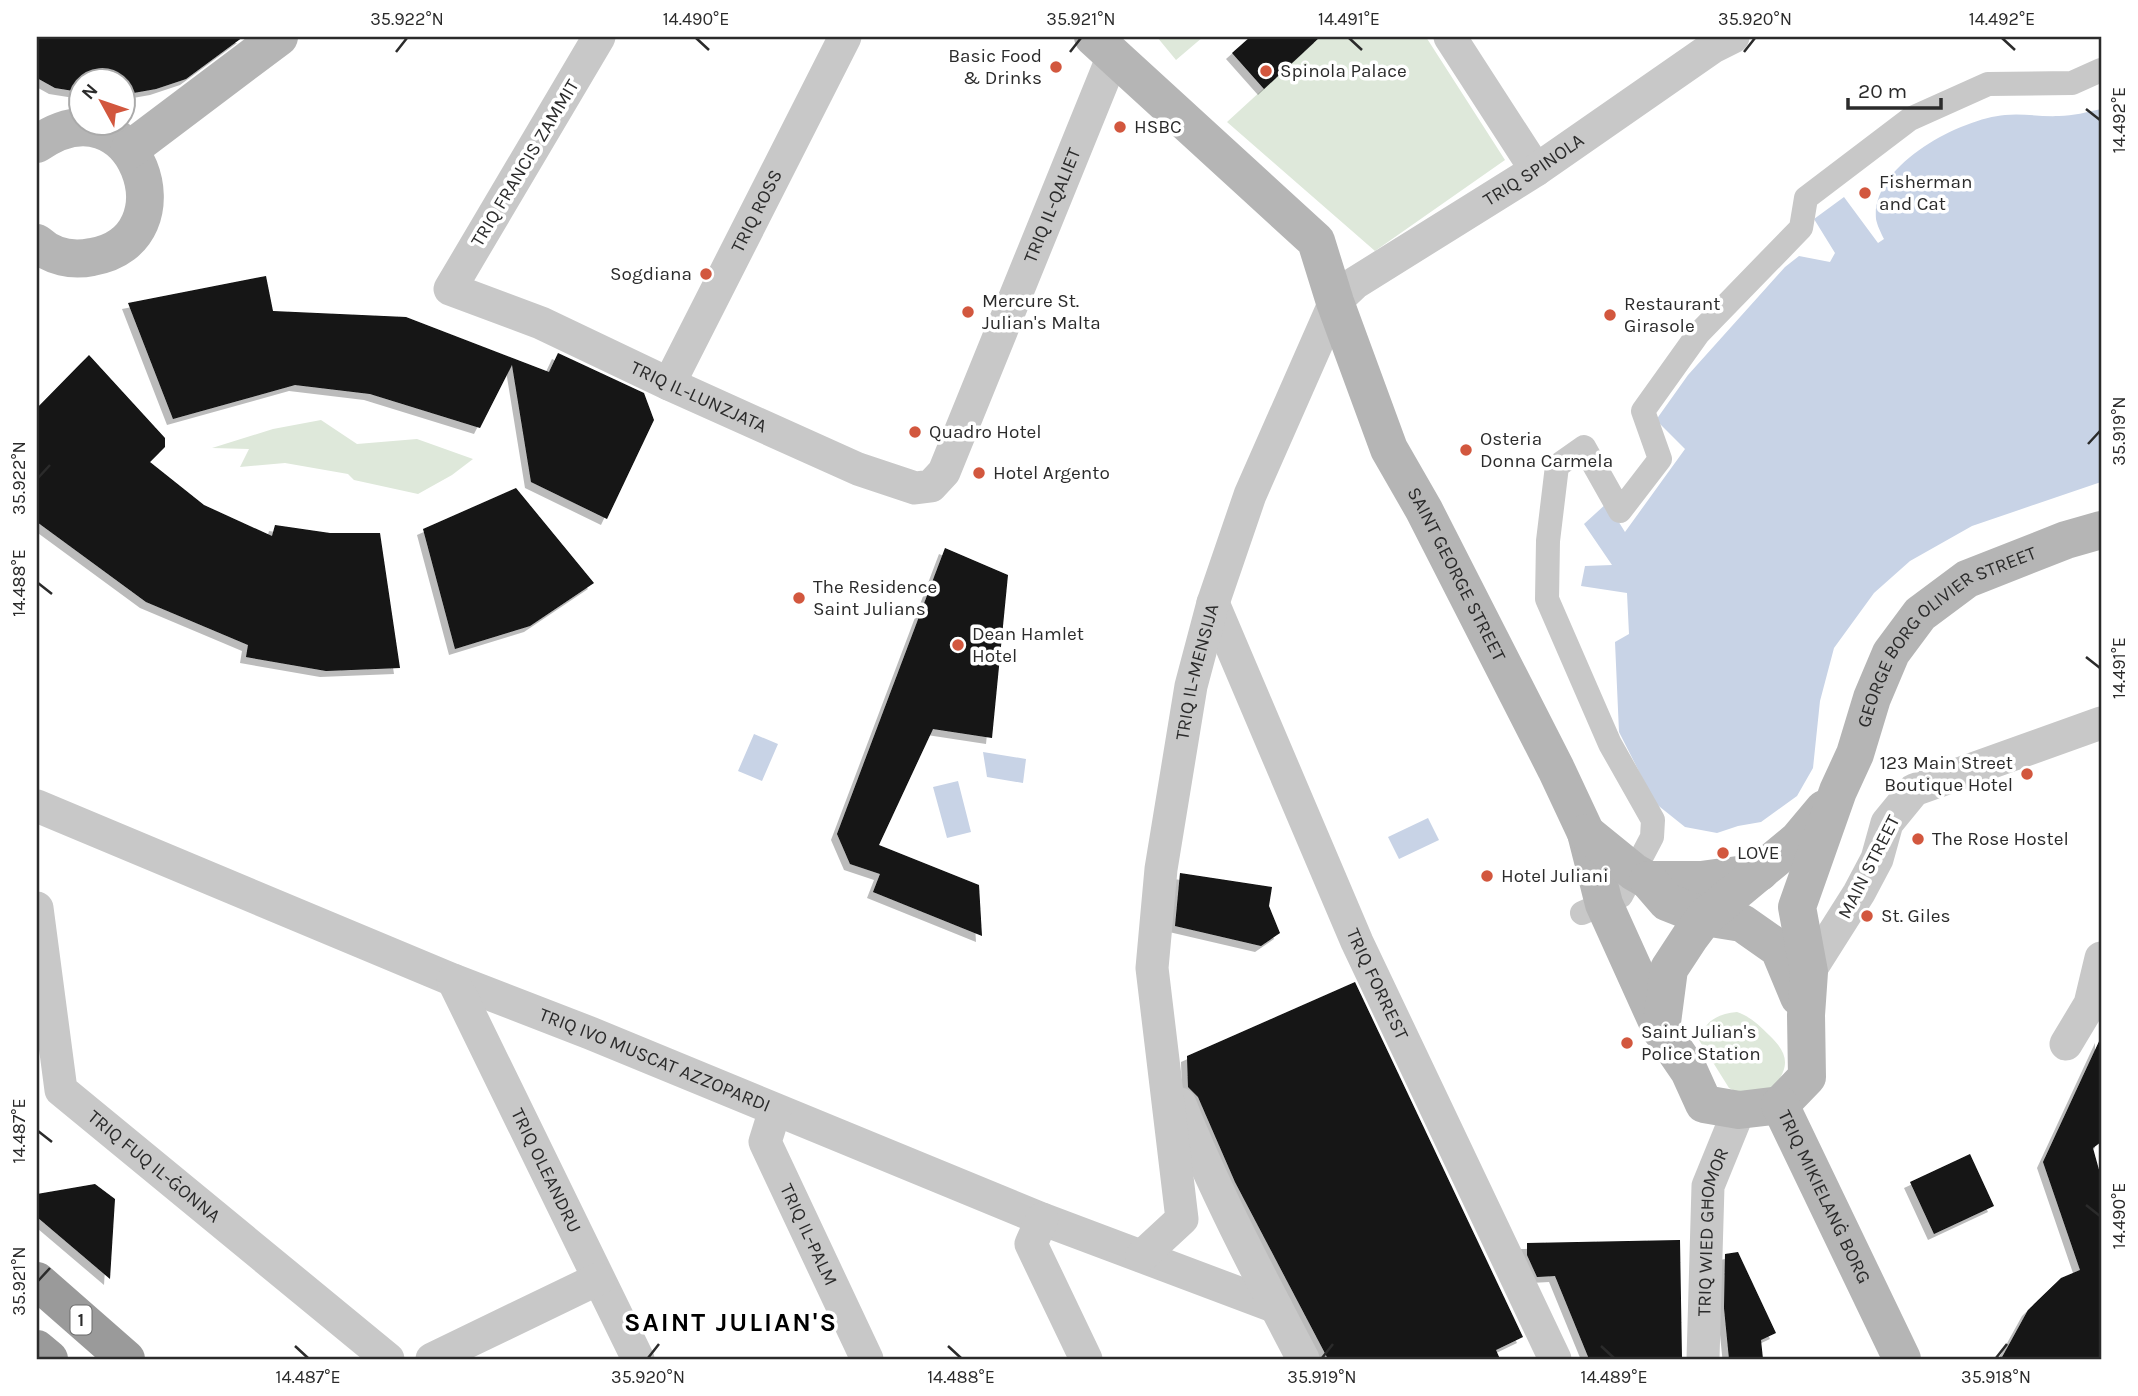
<svg xmlns="http://www.w3.org/2000/svg" width="2138" height="1396" font-family="Karla,sans-serif">
<style>
.green{fill:#dee8da}
.water{fill:#c8d3e6}
.building{fill:#121212;filter:url(#shadow)}
.lines{fill:none;stroke-linecap:round;stroke-linejoin:round}
.pedestrian{stroke:#c8c8c8;stroke-width:24}
.minor{stroke:#c8c8c8;stroke-width:33}
.secondary{stroke:#b5b5b5;stroke-width:38}
.trunk{stroke:#9a9a9a;stroke-width:38}
.ticks{fill:none;stroke:#2b2b2b;stroke-width:2.5}
.poi-dot{fill:#d2573e;stroke:#fff;stroke-width:2.5}
.labels{text-anchor:middle;dominant-baseline:central;stroke-width:7;stroke-linejoin:round;paint-order:stroke}
.shield{fill:#fff;stroke:#6b6b6b;stroke-width:2}
.shield-label{font-size:18px;font-weight:bold;fill:#2b2b2b}
.poi-label{font-size:19px;fill:#2b2b2b;stroke:#fff;text-anchor:start}
.street-label{font-size:19px;fill:#2b2b2b;stroke:#fff}
.district-label{font-size:26px;font-weight:bold;letter-spacing:2px;fill:#000;stroke:#fff}
.neatline{fill:none;stroke:#2b2b2b;stroke-width:2.5}
.ticks-label{font-size:18px;text-anchor:middle;fill:#2b2b2b}
</style>
<defs>
<filter id="shadow"><feDropShadow dx="-6" dy="6" stdDeviation="0" flood-color="#0004"/></filter>
</defs>
<rect width="100%" height="100%" fill="#fff"/>
<path class="green" d="M1157 37H1203L1176 60Z
M1320 37H1426L1505 160 1375 251 1227 122Z
M321 420 357 444 417 439 473 459 452 475 418 494 354 480 348 474 285 463 240 467 249 449 212 448 273 429Z
M1737 1012C1751 1017 1759 1025 1769 1035 1788 1053 1791 1066 1773 1088L1739 1093 1729 1088 1699 1040C1705 1021 1717 1014 1737 1012Z"/>
<path class="water" d="M2101 109V482L1972 526 1910 561 1874 593 1834 648 1820 701 1813 768 1797 796 1761 822 1738 826 1717 833 1685 827 1655 803 1619 732 1615 642 1629 634 1627 593 1581 586 1585 566 1612 565 1584 524 1607 503 1625 532 1685 449 1656 420 1688 375 1785 267 1799 256 1830 262 1835 253 1814 219 1844 197 1878 243 1884 239C1881 233 1877 225 1876 219 1871 165 1960 119 2005 115 2023 113 2041 117 2059 116 2073 116 2087 112 2101 109Z
M754 734 778 744 762 781 738 771Z
M983 752 1026 759 1023 783 987 777Z
M958 781 971 832 947 838 933 787Z
M1428 818 1439 840 1399 859 1388 837Z"/>
<path class="building" d="M37 37H243L186 79 156 89 122 95V80H80V92L55 88 37 78Z
M1250 37H1320L1264 89 1232 53Z
M266 276 273 311 406 317 549 372 558 353 644 393 654 420 607 519 531 482 512 365 480 428 370 394 295 385 173 419 128 303Z
M89 355 165 438V447L150 462 204 505 272 536 275 525 330 533H380L400 668 326 671 246 657 248 645 146 602 37 522V408Z
M516 488 594 583 530 626 455 649 423 529Z
M945 548 1008 575 992 738 933 729 879 845 979 885 982 936 873 892 880 874 850 864 837 834Z
M1180 873 1272 887 1269 906 1280 933 1261 946 1175 926Z
M1355 982 1523 1337 1496 1350 1500 1359H1328L1235 1182 1198 1097 1188 1087 1187 1056Z
M2101 1037V1142L2093 1148 2101 1177V1359H2001L2028 1310 2061 1278 2080 1270 2043 1162Z
M1970 1154 1994 1206 1934 1234 1910 1182Z
M95 1184 115 1199 110 1279 37 1217V1194Z
M1680 1240 1682 1359H1589L1555 1276 1537 1277 1527 1255V1243Z
M1738 1252 1776 1333 1761 1340 1763 1359H1729L1724 1308 1725 1254Z"/>
<g class="lines">
<path class="pedestrian" d="M1582 913 1621 896 1652 837 1653 820 1610 744 1547 599 1548 541 1557 466 1584 447 1620 511 1660 459 1643 411 1698 334 1801 228 1806 198 1910 119 1988 84 2072 83 2101 70"/>
<g class="minor">
<path id="s1" d="M599 37 450 289 541 323 669 384 858 469 915 488 931 486 944 472 1113 56"/>
<path d="M1450 37 1536 170"/>
<path id="s2" d="M669 384 845 37"/>
<path id="s3" d="M1213 603 1357 942 1555 1359"/>
<path id="s4" d="M37 806 453 980 590 1033 1042 1219 1276 1307"/>
<path id="s5" d="M37 908 61 1090 388 1359"/>
<path d="M1809 972 1859 893 1877 859 1887 823 1914 790 2101 723"/>
<path id="s6" d="M453 980 638 1359"/>
<path d="M2066 1044 2090 1004 2101 958"/>
<path d="M1180 1104C1215 1192 1259 1275 1303 1359"/>
<path id="s7" d="M775 1110 765 1142 867 1359"/>
<path d="M1042 1219 1031 1244 1086 1359"/>
<path id="s8" d="M1142 1256 1182 1219 1152 968 1161 869 1191 686 1213 603 1250 495 1335 302 1355 283 1536 170 1713 47 1733 37"/>
<path d="M432 1359 598 1279"/>
<path id="s9" d="M1703 1359 1708 1186 1739 1110"/>
</g>
<g class="secondary">
<path id="s10" d="M1093 37 1316 241 1335 302 1389 449 1424 510 1556 769 1586 833 1604 904 1661 1030 1689 1071 1704 1104 1739 1110 1780 1105"/>
<path d="M37 144C135 75 193 240 92 257 72 261 52 257 37 243"/>
<path d="M129 150 279 37"/>
<path d="M1586 833 1634 872 1648 880H1701L1760 872"/>
<path d="M1648 880 1667 902 1705 917 1742 923 1779 949 1799 997"/>
<path d="M1661 1030 1669 969 1690 937 1705 917 1798 840 1824 809"/>
<path id="s11" d="M1780 1105 1807 1077 1806 1015 1809 972 1797 907 1838 791 1855 754 1872 698 1891 653 1920 614 1967 579 2066 540 2101 530"/>
<path id="s12" d="M1780 1105 1902 1359"/>
</g>
<path class="trunk" d="M37 1281 126 1359
M37 1349 49 1359"/>
</g>
<path class="ticks" d="M696 38 709 50M1349 38 1362 50M2002 38 2015 50M396 52 407 38M1070 52 1081 38M1744 52 1755 38M2086 109 2100 120M2088 444 2100 431M38 478 50 465M38 583 52 594M2086 657 2100 668M38 1131 52 1142M2086 1205 2100 1216M38 1281 50 1268M295 1346 308 1358M948 1346 961 1358M1601 1346 1614 1358M648 1358 659 1344M1322 1358 1333 1344M1996 1358 2007 1344"/>
<g class="poi-dot">
<circle cx="1056" cy="67" r="7"/>
<circle cx="1266" cy="71" r="7"/>
<circle cx="1120" cy="127" r="7"/>
<circle cx="1865" cy="193" r="7"/>
<circle cx="706" cy="274" r="7"/>
<circle cx="968" cy="312" r="7"/>
<circle cx="1610" cy="315" r="7"/>
<circle cx="915" cy="432" r="7"/>
<circle cx="1466" cy="450" r="7"/>
<circle cx="979" cy="473" r="7"/>
<circle cx="799" cy="598" r="7"/>
<circle cx="958" cy="645" r="7"/>
<circle cx="2027" cy="774" r="7"/>
<circle cx="1918" cy="839" r="7"/>
<circle cx="1723" cy="853" r="7"/>
<circle cx="1487" cy="876" r="7"/>
<circle cx="1867" cy="916" r="7"/>
<circle cx="1627" cy="1043" r="7"/>
</g>
<g class="labels">
<rect class="shield" x="70.5" y="1305.5" width="21" height="29" rx="5"/>
<g class="shield-label">
<text x="81" y="1320">1</text>
</g>
<g class="poi-label">
<text x="1042" y="56" text-anchor="end">Basic Food<tspan x="1042" dy="22">&amp; Drinks</tspan></text>
<text x="1280" y="71">Spinola Palace</text>
<text x="1134" y="127">HSBC</text>
<text x="1879" y="182">Fisherman<tspan x="1879" dy="22">and Cat</tspan></text>
<text x="692" y="274" text-anchor="end">Sogdiana</text>
<text x="982" y="301">Mercure St.<tspan x="982" dy="22">Julian's Malta</tspan></text>
<text x="1624" y="304">Restaurant<tspan x="1624" dy="22">Girasole</tspan></text>
<text x="929" y="432">Quadro Hotel</text>
<text x="1480" y="439">Osteria<tspan x="1480" dy="22">Donna Carmela</tspan></text>
<text x="993" y="473">Hotel Argento</text>
<text x="813" y="587">The Residence<tspan x="813" dy="22">Saint Julians</tspan></text>
<text x="972" y="634">Dean Hamlet<tspan x="972" dy="22">Hotel</tspan></text>
<text x="2013" y="763" text-anchor="end">123 Main Street<tspan x="2013" dy="22">Boutique Hotel</tspan></text>
<text x="1932" y="839">The Rose Hostel</text>
<text x="1737" y="853">LOVE</text>
<text x="1501" y="876">Hotel Juliani</text>
<text x="1881" y="916">St. Giles</text>
<text x="1641" y="1032">Saint Julian's<tspan x="1641" dy="22">Police Station</tspan></text>
</g>
<g class="street-label">
<text transform="translate(525 163) rotate(-59)">TRIQ FRANCIS ZAMMIT</text>
<text stroke="none"><textPath href="#s8" startOffset="1242">TRIQ SPINOLA</textPath></text>
<text stroke="none"><textPath href="#s1" startOffset="1122">TRIQ IL-QALIET</textPath></text>
<text stroke="none"><textPath href="#s2" startOffset="194">TRIQ ROSS</textPath></text>
<text stroke="none"><textPath href="#s1" startOffset="564">TRIQ IL-LUNZJATA</textPath></text>
<text stroke="none"><textPath href="#s10" startOffset="665">SAINT GEORGE STREET</textPath></text>
<text stroke="none"><textPath href="#s11" startOffset="532">GEORGE BORG OLIVIER STREET</textPath></text>
<text stroke="none"><textPath href="#s8" startOffset="607">TRIQ IL-MENSIJA</textPath></text>
<text transform="translate(1869 867) rotate(-63)">MAIN STREET</text>
<text stroke="none"><textPath href="#s3" startOffset="415">TRIQ FORREST</textPath></text>
<text stroke="none"><textPath href="#s4" startOffset="668">TRIQ IVO MUSCAT AZZOPARDI</textPath></text>
<text stroke="none"><textPath href="#s5" startOffset="304">TRIQ FUQ IL-ĠONNA</textPath></text>
<text stroke="none"><textPath href="#s6" startOffset="212">TRIQ OLEANDRU</textPath></text>
<text stroke="none"><textPath href="#s12" startOffset="102">TRIQ MIKIELANĠ BORG</textPath></text>
<text stroke="none"><textPath href="#s9" startOffset="128">TRIQ WIED GĦOMOR</textPath></text>
<text stroke="none"><textPath href="#s7" startOffset="136">TRIQ IL-PALM</textPath></text>
</g>
<g class="district-label">
<text x="731" y="1322">SAINT JULIAN'S</text>
</g>
</g>
<rect width="2138" height="1396" fill="none" stroke="#ffffff" stroke-width="77"/>
<g transform="translate(102 102) rotate(310)"><circle r="33" fill="#ffffff" stroke="#aaaaaa" stroke-width="2"/>
<path d="M0-5L12 26L0 18L-12 26Z" fill="#d2573e"/>
<text y="-10" font-size="19" font-weight="bold" text-anchor="middle" fill="#2b2b2b">N</text>
</g>
<path d="M1848 98v10h93v-10" fill="none" stroke="#2b2b2b" stroke-width="3.5"/>
<text x="1858" y="98" font-size="21" fill="#2b2b2b" stroke="#ffffff" stroke-width="5" paint-order="stroke">20 m</text>
<rect x="38" y="38" width="2062" height="1320" class="neatline"/>
<g class="ticks-label">
<text x="407" y="25">35.922°N</text>
<text x="696" y="25">14.490°E</text>
<text x="1081" y="25">35.921°N</text>
<text x="1349" y="25">14.491°E</text>
<text x="1755" y="25">35.920°N</text>
<text x="2002" y="25">14.492°E</text>
<text transform="translate(2119 120) rotate(-90)" y="6">14.492°E</text>
<text transform="translate(2119 431) rotate(-90)" y="6">35.919°N</text>
<text transform="translate(19 478) rotate(-90)" y="6">35.922°N</text>
<text transform="translate(19 583) rotate(-90)" y="6">14.488°E</text>
<text transform="translate(2119 668) rotate(-90)" y="6">14.491°E</text>
<text transform="translate(19 1131) rotate(-90)" y="6">14.487°E</text>
<text transform="translate(2119 1216) rotate(-90)" y="6">14.490°E</text>
<text transform="translate(19 1281) rotate(-90)" y="6">35.921°N</text>
<text x="308" y="1383">14.487°E</text>
<text x="648" y="1383">35.920°N</text>
<text x="961" y="1383">14.488°E</text>
<text x="1322" y="1383">35.919°N</text>
<text x="1614" y="1383">14.489°E</text>
<text x="1996" y="1383">35.918°N</text>
</g>
</svg>
